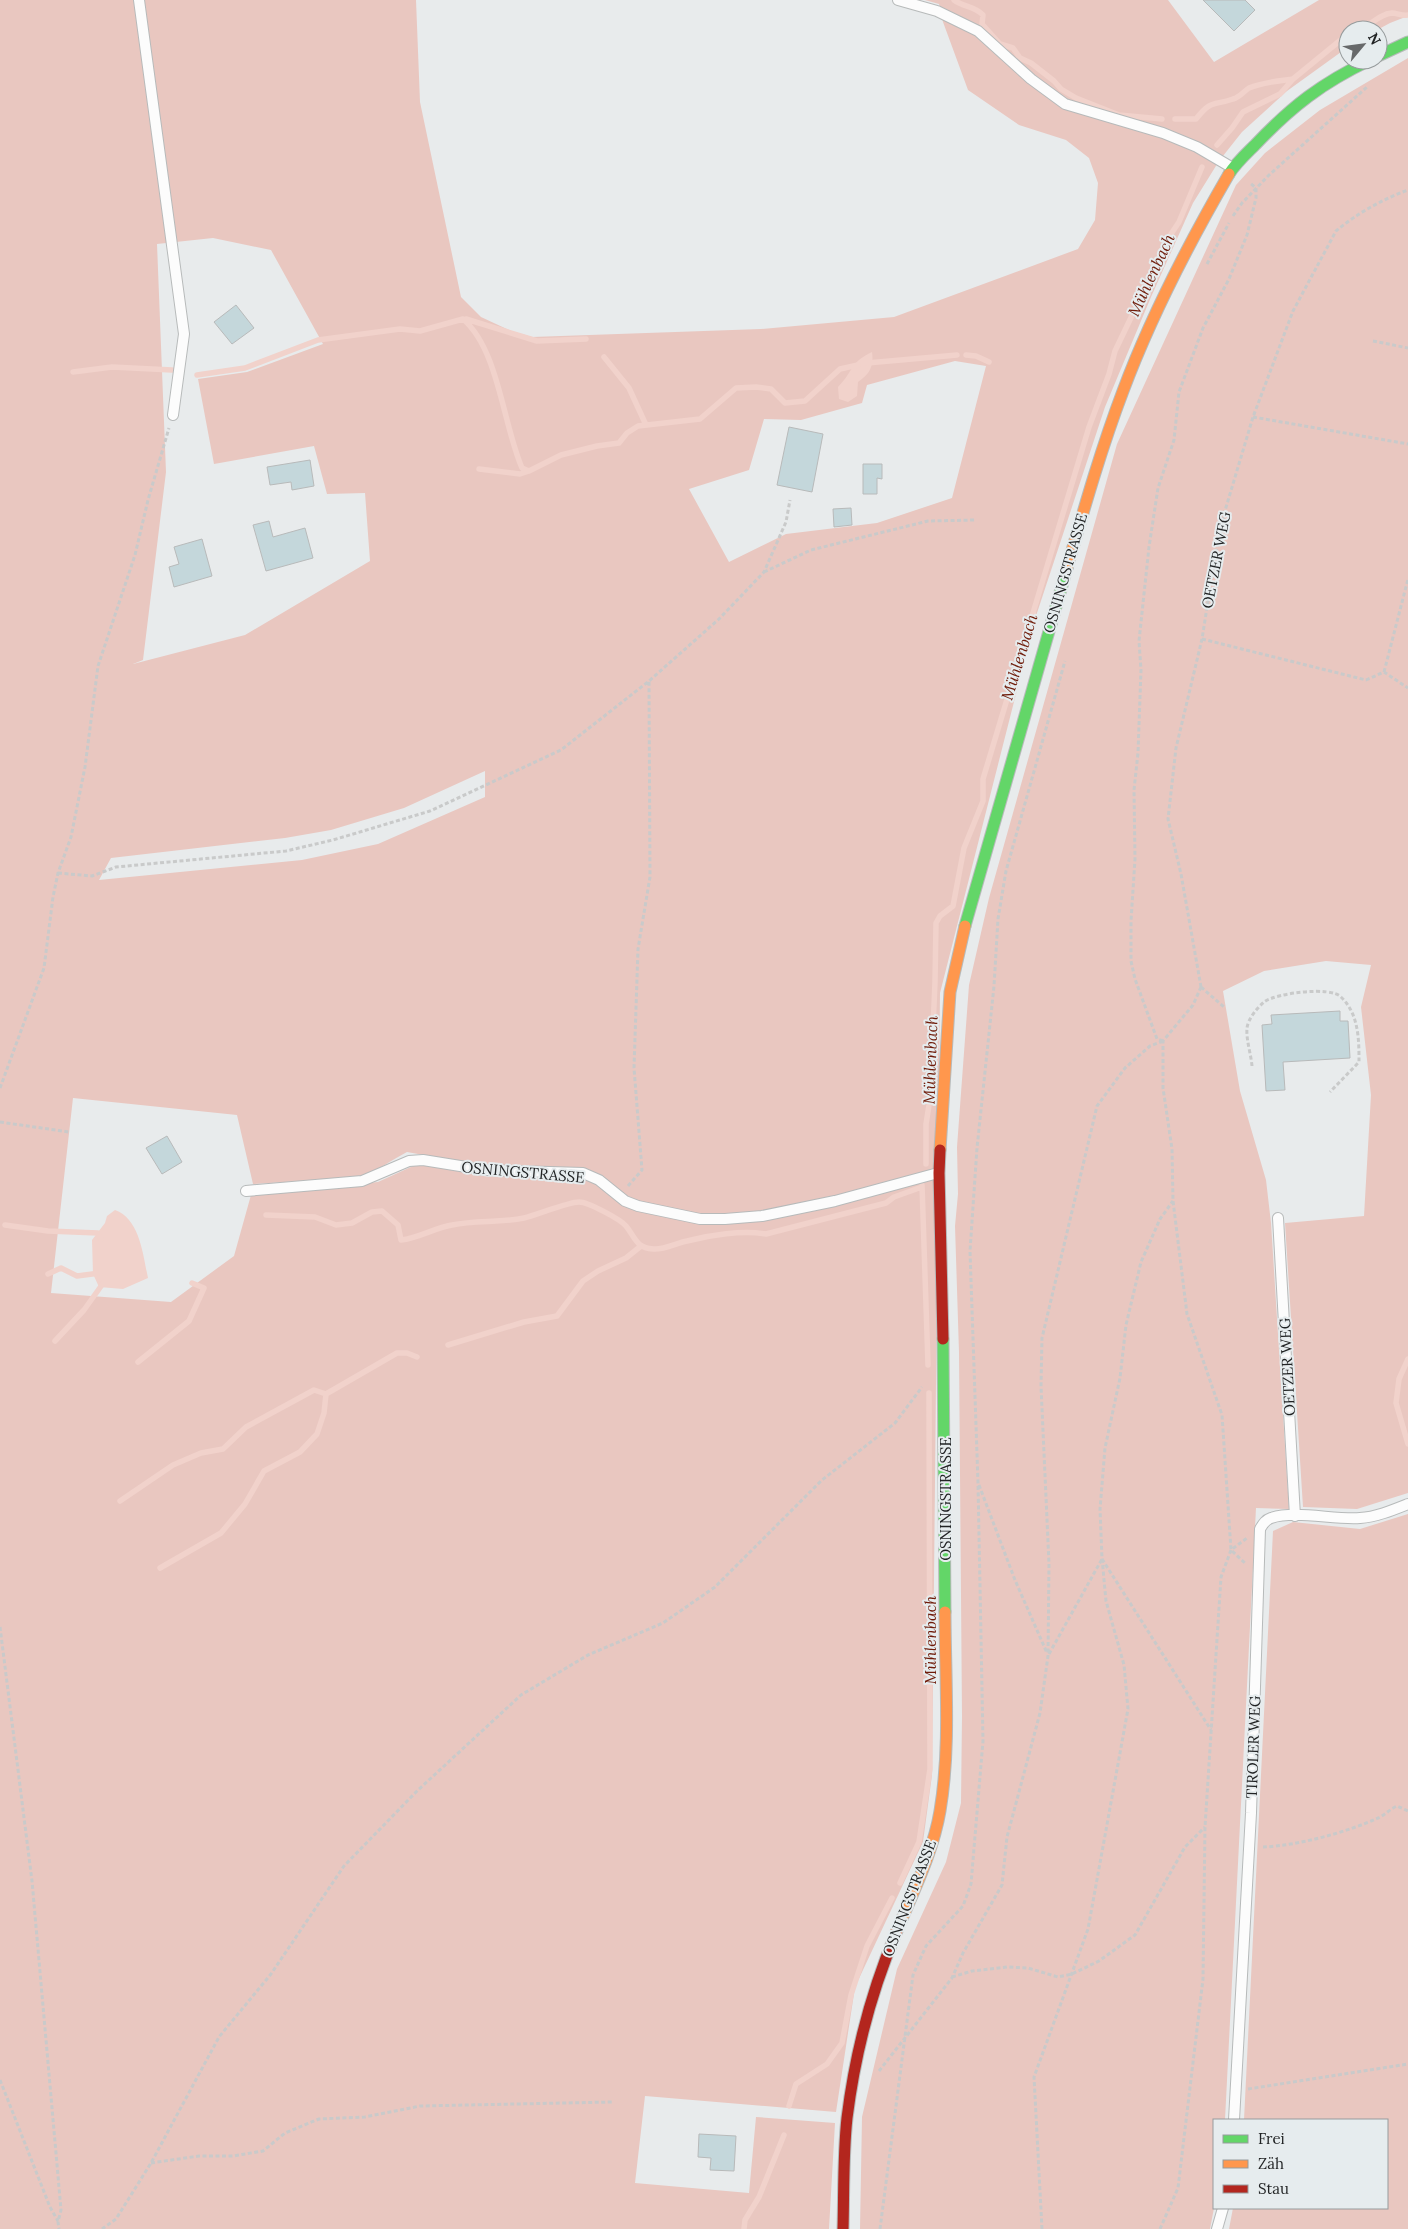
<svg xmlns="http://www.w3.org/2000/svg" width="1408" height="2229" font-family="Lora,serif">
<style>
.green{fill:#e9c7c0;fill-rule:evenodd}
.water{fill:#f1d2cb}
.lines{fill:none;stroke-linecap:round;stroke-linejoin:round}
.stream{stroke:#f1d2cb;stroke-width:5.5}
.building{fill:#c4d7db;stroke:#b8baba}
.lane-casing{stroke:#b7baba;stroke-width:12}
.fast-casing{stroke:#b7baba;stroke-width:13}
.slow-casing{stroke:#b7baba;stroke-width:13}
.jam-casing{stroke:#b7baba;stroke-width:13}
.path{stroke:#c9caca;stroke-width:3;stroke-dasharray:4 2.5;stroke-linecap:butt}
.lane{stroke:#fcfcfc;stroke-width:10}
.fast{stroke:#63d668;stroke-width:11}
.slow{stroke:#ff974d;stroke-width:11}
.jam{stroke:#b3261e;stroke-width:11}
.labels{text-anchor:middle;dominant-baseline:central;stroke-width:4;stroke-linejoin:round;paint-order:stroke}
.street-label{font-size:15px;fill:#212324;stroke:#e6ecee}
.water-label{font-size:16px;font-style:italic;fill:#6f1b09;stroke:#e6ecee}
</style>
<rect width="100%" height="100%" fill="#e8ebec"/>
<path class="green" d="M0 0H416L420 102 461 297 481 317 511 331 532 337 761 329 894 317 1078 249 1095 220 1098 183 1089 158 1066 140 1019 125 968 90 943 22 939 4 925 0H1168L1214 62 1319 0H1408V16L1390 23 1377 30H1348V47L1287 91 1242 132 1219 161 1193 203 1151 297 1105 407 1035 619 940 993 932 1775 923 1842 855 1987 836 2112 645 2096 635 2183 749 2193 756 2117 835 2123 829 2229H0ZM213 238 271 250 323 344 247 372 198 379 214 464 314 446 327 494 365 493 370 561 245 635 133 664 143 660 166 472 157 244ZM955 361 986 366 952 498 877 523 786 534 729 562 689 489 749 470 764 419 801 420 862 403 867 385ZM485 771V797L378 844 302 860 99 880 111 858 285 838 331 830 404 808ZM73 1098 237 1115 253 1184 361 1177C378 1171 391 1160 407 1152L490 1167 489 1177 430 1166H413L378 1182 251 1195 234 1256 171 1302 51 1293Z
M1408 58V1493L1357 1509 1303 1507 1285 1223 1364 1216 1371 1095 1361 1007 1371 965 1326 961 1264 971 1223 991 1240 1091 1266 1180 1271 1223 1289 1509 1256 1508 1225 2120H1214V2208L1210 2229H860L862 2117 897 1969 946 1862 961 1803 962 1716 959 1352 955 1226 958 1194 957 1147 969 985 989 898 1117 444 1236 185 1265 153 1320 110Z
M1408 1514V2229H1229L1233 2208H1387V2120H1244L1273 1531 1293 1522 1360 1529Z"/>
<path class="water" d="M872 352C874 366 870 374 858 382L857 396 848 402 839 399 838 387C854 371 849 363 872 352Z
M115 1210C140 1219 143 1255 148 1278L123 1289 99 1287 93 1274 92 1240 105 1223 107 1216Z"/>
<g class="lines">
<path class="stream" d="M954 0C963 7 974 6 983 15L982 24 1000 44 1013 48 1020 58 1031 63 1054 81 1061 89 1076 98 1119 115 1162 119
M1359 30C1370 26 1379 14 1392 13 1397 13 1402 16 1408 15
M1175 119H1196C1212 99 1213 106 1233 99 1240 97 1244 91 1249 88 1263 82 1278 81 1293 79
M1217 145 1232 128 1243 112 1280 94 1293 79 1348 34
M466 319 537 341 586 339
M966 355 976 356 989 362
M604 357 629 388 646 425
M867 363 957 355
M73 372 112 367 172 370
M197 375 245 368 318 340 400 329 420 331 463 319C499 350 503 425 522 468L529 471 561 455 597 446 619 443 627 433 638 426 700 419 736 388 756 387 771 389 785 403 805 401 840 369 858 365
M479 469 520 474 529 471
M926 1164V1124L930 1099 935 982 936 923 940 916 953 906 964 848 983 801V779L1089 427 1109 374 1115 351 1171 234 1179 222 1202 167
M922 1185 928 1365
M266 1215 315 1217 336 1225 352 1223 372 1212 382 1211 398 1225 401 1240C419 1238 434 1228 452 1225 476 1220 500 1223 524 1218 537 1215 568 1202 579 1202 588 1202 620 1219 626 1226 635 1237 636 1248 653 1249 665 1250 676 1243 687 1241 710 1235 742 1230 766 1234L886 1203 894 1197 922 1187
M5 1225 48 1231 98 1233 101 1239
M48 1274 61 1268 77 1276 100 1273
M55 1341 84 1310 104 1282
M448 1345 524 1322 557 1316 583 1281 598 1271 626 1258 641 1246
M1408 1359 1399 1379 1396 1403 1408 1444
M138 1362 189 1321 204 1288 192 1283
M120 1501 173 1465 201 1453 223 1449 246 1427 314 1390 326 1394 397 1353H407L417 1357
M160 1568 221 1533 245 1504 264 1471 300 1452 317 1434 324 1413 326 1394
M900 1883 919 1842 930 1769 929 1393
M789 2106 796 2084 827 2064 842 2043 851 1995 867 1946 892 1898
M744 2229 745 2220 759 2197 784 2135"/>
</g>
<path class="building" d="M1203 0H1245L1255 10 1234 31Z
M236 305 254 328 232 344 214 322Z
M789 427 823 434 812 492 777 485Z
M310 460 314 486 292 490 291 482 270 485 267 467Z
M863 464H882V479L877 478V494H863Z
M851 508 852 525 834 527 833 509Z
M269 521 273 537 305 528 313 558 266 571 253 525Z
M202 539 212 576 174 587 169 567 179 564 174 547Z
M1340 1011V1021H1348L1350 1058 1283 1062 1285 1090 1266 1091 1262 1025 1272 1024 1271 1015Z
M167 1136 182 1162 162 1174 146 1148Z
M699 2134 736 2136 734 2171 710 2170 711 2158 698 2157Z"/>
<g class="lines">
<g class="lane-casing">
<path id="lane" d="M139 0 184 334 173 415
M898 0 937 11 978 31 1031 79 1065 104 1163 133 1197 147 1231 167
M246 1191 362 1181 409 1161 423 1160 485 1170 583 1173 599 1180 625 1201 638 1206 700 1219H725L762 1216 835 1201 938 1173
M1278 1218 1295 1516
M1234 2120 1251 1813 1260 1529C1263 1524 1265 1520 1271 1518 1295 1510 1334 1520 1360 1518 1376 1517 1393 1510 1408 1504
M1217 2229 1223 2208"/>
</g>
<g class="fast-casing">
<path id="fast" d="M1378 56 1408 42
M1229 174C1236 163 1246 154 1255 145 1292 106 1322 83 1370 60
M965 926 1067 568
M943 1339 945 1612"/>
</g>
<g class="slow-casing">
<path id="slow" d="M1067 568C1084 509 1101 449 1123 391 1151 316 1189 243 1229 174
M940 1150 950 992 965 926
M896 1933C912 1894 933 1853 940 1811 951 1746 945 1677 945 1612"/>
</g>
<g class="jam-casing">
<path id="jam" d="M940 1150 939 1173 943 1339
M843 2229C844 2192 843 2154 847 2118 855 2054 871 1992 896 1933"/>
</g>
<path class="path" d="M1233 216 1242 203 1268 176 1367 87
M1207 264 1229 223
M1373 341 1408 348
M1253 417 1408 444
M764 572 811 550 928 521 975 520
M1202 639 1366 680 1384 672 1408 688
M1384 672 1408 579
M58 873 92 876 116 867 286 851 333 840 430 811 561 750 649 681 719 619 764 572 786 522 790 500
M1201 987 1181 874 1168 819 1176 748 1202 639 1215 557 1224 514 1253 417 1293 311 1336 231C1356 214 1383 199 1408 190
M1201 987 1193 1005 1163 1041V1088L1172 1149 1173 1201 1187 1314 1222 1415 1231 1550 1246 1564
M1201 987 1224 1007
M1163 1041 1157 1039 1135 979 1131 961V921L1135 859 1134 790 1138 753 1141 670 1139 641 1149 547 1158 488 1174 440 1179 392 1203 328 1229 279 1247 235 1256 198V188L1250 183
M1252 1066C1251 1054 1246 1040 1247 1028 1248 1019 1257 1008 1264 1002 1276 993 1331 986 1341 997 1359 1014 1359 1040 1359 1062L1330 1092
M0 1088 44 968 53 897 58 873 71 837 85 767 98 666 135 555 148 500 169 428
M0 1122 69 1132
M628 1186 642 1170 634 1068 638 949 650 877 649 681
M979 1485 1015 1580 1047 1653
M1102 1559 1211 1730
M0 1627 32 1881 61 2210 58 2222 59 2229
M1049 1654 1102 1559
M1263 1847C1296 1846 1348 1832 1378 1818 1385 1815 1390 1809 1397 1806L1408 1811
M952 1977 972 1971 1007 1967 1028 1968 1058 1977 1072 1974 1099 1961 1135 1935 1185 1847 1205 1827
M879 2071 952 1978 963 1953 1002 1885 1007 1837 1040 1713 1048 1656 1049 1564 1041 1386 1042 1338 1097 1106 1125 1068 1150 1046 1163 1041
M0 2080 50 2207 58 2221
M1248 2089 1408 2064
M151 2163 199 2156H233L263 2151 285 2133 319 2119 365 2117 420 2106 612 2102
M102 2229 116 2219 151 2163 219 2037 271 1974 344 1866 417 1791 521 1695 588 1655 663 1623 715 1587 822 1480 895 1423 922 1387
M880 2229 913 1975 926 1946 963 1906 971 1884 983 1741 978 1483 970 1251 977 1148 994 986 998 919 1006 871 1065 661
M1042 2229 1034 2077 1088 1929 1128 1709 1124 1665 1106 1601 1102 1558 1100 1509 1105 1448 1120 1378 1126 1325 1141 1262 1160 1219 1173 1201
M1160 2229 1178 2188 1203 1979 1205 1827 1221 1577 1231 1550 1247 1538"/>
<use href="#lane" class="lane"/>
<use href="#fast" class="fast"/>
<use href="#slow" class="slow"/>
<use href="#jam" class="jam"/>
</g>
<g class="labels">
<g class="street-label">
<text transform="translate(1216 560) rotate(-79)">OETZER WEG</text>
<text transform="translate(1065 573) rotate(-74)">OSNINGSTRASSE</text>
<text transform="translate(523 1172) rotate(5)">OSNINGSTRASSE</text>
<text transform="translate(1287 1367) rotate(-93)">OETZER WEG</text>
<text transform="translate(945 1499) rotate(-90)">OSNINGSTRASSE</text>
<text transform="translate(1253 1747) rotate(-88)">TIROLER WEG</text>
<text transform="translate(909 1898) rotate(-69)">OSNINGSTRASSE</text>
</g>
<g class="water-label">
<text transform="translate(1151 275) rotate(-65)">Mühlenbach</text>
<text transform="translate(1019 657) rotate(-73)">Mühlenbach</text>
<text transform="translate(930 1060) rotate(-88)">Mühlenbach</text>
<text transform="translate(930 1640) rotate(-90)">Mühlenbach</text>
</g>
</g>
<rect x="1213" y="2119" width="175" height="90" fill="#e6ecee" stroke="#979c9d"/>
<rect x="1223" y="2135" width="25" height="8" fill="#63d668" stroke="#979c9d"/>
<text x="1258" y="2144" font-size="15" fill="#212324">Frei</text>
<rect x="1223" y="2160" width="25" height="8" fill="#ff974d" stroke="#979c9d"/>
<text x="1258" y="2169" font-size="15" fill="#212324">Zäh</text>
<rect x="1223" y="2185" width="25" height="8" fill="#b3261e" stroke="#979c9d"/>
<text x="1258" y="2194" font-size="15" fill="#212324">Stau</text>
<g transform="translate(1363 45) rotate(61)"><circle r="24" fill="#e6ecee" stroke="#979c9d"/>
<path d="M0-4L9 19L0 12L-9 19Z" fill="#67696a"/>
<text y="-8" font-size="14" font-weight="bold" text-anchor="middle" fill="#212324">N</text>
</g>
</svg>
